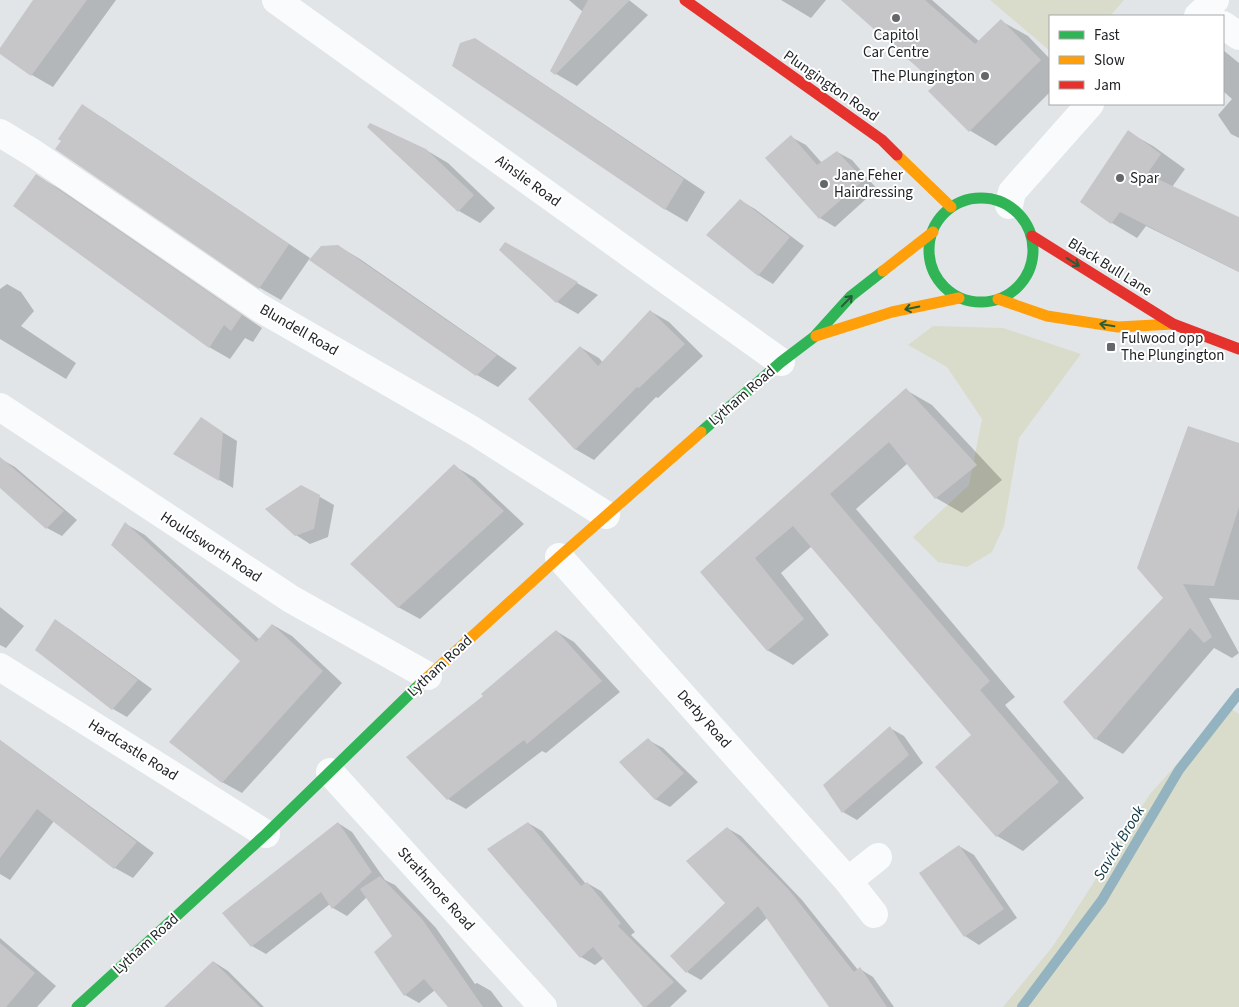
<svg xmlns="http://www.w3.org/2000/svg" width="1239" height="1007" font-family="'Source Sans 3',sans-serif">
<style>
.green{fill:#d9dcca}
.shadow{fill:#0003}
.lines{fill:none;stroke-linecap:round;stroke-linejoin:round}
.stream{stroke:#93b3c0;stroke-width:10}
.building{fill:#c6c6c8}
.street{stroke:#fafbfc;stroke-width:28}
.fast{stroke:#30b455;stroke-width:11}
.slow{stroke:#ff9f0a;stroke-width:11}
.jam{stroke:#e5322d;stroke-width:11}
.oneway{stroke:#275e39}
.poi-dot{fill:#64686a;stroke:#fff;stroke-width:2}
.labels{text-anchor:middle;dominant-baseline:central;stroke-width:4;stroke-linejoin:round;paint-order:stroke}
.poi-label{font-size:15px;fill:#212426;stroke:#fff;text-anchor:start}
.street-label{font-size:15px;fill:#212426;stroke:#fff}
.water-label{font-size:16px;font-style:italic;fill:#0c3543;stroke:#fff}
</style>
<rect width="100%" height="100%" fill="#e1e5e8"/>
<path class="green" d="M990 0H1124L1110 16H1050V51Z
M933 326 1003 328 1081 354 1019 438 1004 526 992 552 967 567 938 562 913 537 969 485 982 419 947 367 908 345Z
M1228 707 1239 714V1007H1003L1053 946 1150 794Z"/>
<path class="shadow" d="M35 0H116L53 87 32 75 0 53V50Z
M569 0H629L648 15 577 86 551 71 583 12Z
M781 0H826L811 18Z
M842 0H932L980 42 1001 21 1028 36 1050 59V92L996 146 969 130 938 84Z
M474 39 496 52 705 192 687 222 665 209 454 65Z
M1223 50 1239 63V138L1231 134 1218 115 1232 99 1223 91Z
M82 106 103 118 310 258 281 300 260 288 57 149Z
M1128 132 1153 146 1185 169 1172 187 1239 218V272L1146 226 1137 238 1112 223 1081 202Z
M791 137 806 145 822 163 837 152 852 160 877 189 835 227 820 218 767 158Z
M426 150 448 163 495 208 480 223 459 211Z
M37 176 58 188 262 328 253 342 245 338 230 359 209 347Z
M741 201 755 209 804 246 773 284 758 275Z
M505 244 577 283 598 295 578 314 557 302Z
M338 246 360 259 517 368 498 387 477 375Z
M7 284 21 292 34 311 21 326 76 363 66 379 0 339V289Z
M650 311 669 322 703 356 658 398 656 397 594 460 575 449 580 347 599 358 603 363Z
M906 390 932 405 1002 480 962 513 936 498 908 463 856 509 1015 697 1005 705 1084 798 1023 851 997 836 972 735 812 546 781 573 829 635 793 665 767 650 702 572Z
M201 419 237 441 233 488 175 454Z
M1239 445V600L1209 598 1239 653 1232 658 1214 648 1123 754 1096 739Z
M1 459 15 467 77 520 62 536 47 528 0 486Z
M454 466 475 478 524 524 420 619 398 607Z
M301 486 334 505 328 537 310 544 296 535Z
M126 524 145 535 260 640 273 625 292 636 342 683 242 793 222 782 241 661Z
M0 607 24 626 6 648 0 645Z
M55 620 69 629 152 689 127 717 113 709Z
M556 631 574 642 620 692 546 753 542 751 466 809 448 799 485 696Z
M890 728 904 736 923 763 857 820 843 812Z
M0 740 154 853 133 878 115 868 54 821 10 880 0 874Z
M648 740 663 748 698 782 670 807 655 799Z
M338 823 352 832 385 880 395 885 436 928 475 984 477 983 491 991 503 1007H450L435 990 419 1003 405 995 394 937 367 897 347 916 333 908 330 904 266 954 252 946Z
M528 823 542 831 586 884 587 883 601 891 635 932 631 935 687 991 670 1007H645L604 958 595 965 581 957Z
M727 828 741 836 802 900 858 970 860 969 873 977 894 1007H830L767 918 701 980 687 972 727 903Z
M959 846 974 855 1017 918 979 945 965 936Z
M0 938 56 986 37 1007H0Z
M214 962 228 971 264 1007H171Z"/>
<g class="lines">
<path class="stream" d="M1022 1007 1102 900 1179 770 1239 693"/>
</g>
<path class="building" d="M33 0H87L31 76 0 54V48Z
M588 0H630L555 75 550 71Z
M841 0H925L975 44 1001 19 1041 60 969 132 928 91 936 84Z
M475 38 684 179 665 210 452 66 460 43Z
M82 104 289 244 259 289 55 149 61 141 58 139Z
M370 123 426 149 474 195 458 212 367 127Z
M1128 130 1161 154 1147 174 1239 217V272L1120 212 1111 224 1080 202Z
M791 135 817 165 837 151 864 180 819 219 765 158Z
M36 174 242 315 231 331 224 325 209 348 13 206Z
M740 199 790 237 758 276 706 235Z
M505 242 578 282 556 303 499 250Z
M338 245 497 355 476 376 309 260 321 246Z
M650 310 685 344 639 388 637 387 575 450 528 399 580 346 598 366Z
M906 388 977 465 935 499 889 442 830 494 990 681 980 690 1059 782 996 837 935 767 971 735 793 526 755 558 804 619 767 651 700 572Z
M201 417 223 432 219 481 173 454Z
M1188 426 1239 443V507L1214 586 1183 584 1212 637 1204 643 1190 628 1095 740 1063 702 1163 598 1137 568Z
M0 457 64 511 46 529 0 488Z
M454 464 504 511 398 608 350 564Z
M301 485 320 495 314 529 295 536 265 509Z
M125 522 256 642 272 624 323 671 222 783 169 742 240 661 111 545Z
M55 619 138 680 112 710 35 650Z
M556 630 602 681 527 744 524 740 447 800 406 757 483 696 481 694Z
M890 726 909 755 842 813 823 785Z
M648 738 684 773 655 800 619 762Z
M0 740 137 842 114 869 37 809 0 858Z
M338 822 372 872 332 909 321 892 251 947 222 913Z
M528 822 581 886 587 882 621 923 618 926 674 982 646 1007H643L593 947 580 958 487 849Z
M727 827 789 890 854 972 860 967 887 1007H829L758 906 686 973 670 956 725 903 686 861Z
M959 845 1004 909 964 937 919 873Z
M380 876 422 919 483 1007H448L424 979 404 996 374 952 392 936 360 889Z
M0 943 35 973 6 1007H0Z
M213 961 260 1007H164Z"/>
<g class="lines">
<path class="street" d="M276 0 781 362
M1198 16 1215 0
M1223 25 1239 36
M0 133 33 153 260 308 472 430 606 515
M1009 205 1012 192 1090 104
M0 407 291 599 428 676
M559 557 848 881
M0 667 266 834
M330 772 543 1007
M874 914 848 881 878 857"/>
<path class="fast" d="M929 250a52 52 0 1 1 104 0a52 52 0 1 1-104 0Z
M701 432 781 362 814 337 851 296 883 271
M77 1007 266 834 420 684"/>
<path class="slow" d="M897 155 951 207
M883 271 933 232
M998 299 1047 316 1118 327 1173 324
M816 336 892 312 959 298
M420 684 559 557 701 432"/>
<path class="jam" d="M685 0 882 140 897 155
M1032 236 1173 324 1239 349"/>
</g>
<defs><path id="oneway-shaft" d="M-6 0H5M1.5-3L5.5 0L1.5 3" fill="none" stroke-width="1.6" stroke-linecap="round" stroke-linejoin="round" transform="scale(1.25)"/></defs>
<g class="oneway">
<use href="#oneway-shaft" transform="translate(1073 262) rotate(32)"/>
<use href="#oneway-shaft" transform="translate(847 301) rotate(-46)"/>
<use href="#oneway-shaft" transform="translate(912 308) rotate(168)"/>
<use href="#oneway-shaft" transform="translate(1107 325) rotate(-171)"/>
</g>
<g class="poi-dot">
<circle cx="896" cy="18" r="5"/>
<circle cx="985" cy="76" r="5"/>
<circle cx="1120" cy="178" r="5"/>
<circle cx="824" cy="184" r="5"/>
<rect x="1106" y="342" width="10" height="10" rx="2.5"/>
</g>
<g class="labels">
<g class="poi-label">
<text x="896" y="35" text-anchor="middle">Capitol<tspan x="896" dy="17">Car Centre</tspan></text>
<text x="975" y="76" text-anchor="end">The Plungington</text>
<text x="834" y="175">Jane Feher<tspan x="834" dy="17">Hairdressing</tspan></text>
<text x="1130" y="178">Spar</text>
<text x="1121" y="338">Fulwood opp<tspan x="1121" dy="17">The Plungington</tspan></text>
</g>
<g class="street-label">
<text transform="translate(831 86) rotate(35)">Plungington Road</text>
<text transform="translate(528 181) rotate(36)">Ainslie Road</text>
<text transform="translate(1110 267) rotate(32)">Black Bull Lane</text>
<text transform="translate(299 330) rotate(30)">Blundell Road</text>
<text transform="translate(742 396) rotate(-41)">Lytham Road</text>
<text transform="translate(211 547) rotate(33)">Houldsworth Road</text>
<text transform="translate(440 666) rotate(-43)">Lytham Road</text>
<text transform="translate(704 719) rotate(48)">Derby Road</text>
<text transform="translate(133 750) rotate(32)">Hardcastle Road</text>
<text transform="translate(436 889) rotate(48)">Strathmore Road</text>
<text transform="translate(146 944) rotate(-42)">Lytham Road</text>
</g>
<g class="water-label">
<text transform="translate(1119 843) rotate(-59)">Savick Brook</text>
</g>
</g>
<rect x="1049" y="15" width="175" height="90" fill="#ffffff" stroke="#a6a7a8"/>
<rect x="1059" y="31" width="25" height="8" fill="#30b455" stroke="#a6a7a8"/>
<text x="1094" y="40" font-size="15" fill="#212426">Fast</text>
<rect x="1059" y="56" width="25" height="8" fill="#ff9f0a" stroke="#a6a7a8"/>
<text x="1094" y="65" font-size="15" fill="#212426">Slow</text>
<rect x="1059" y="81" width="25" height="8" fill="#e5322d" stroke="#a6a7a8"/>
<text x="1094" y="90" font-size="15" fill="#212426">Jam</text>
</svg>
